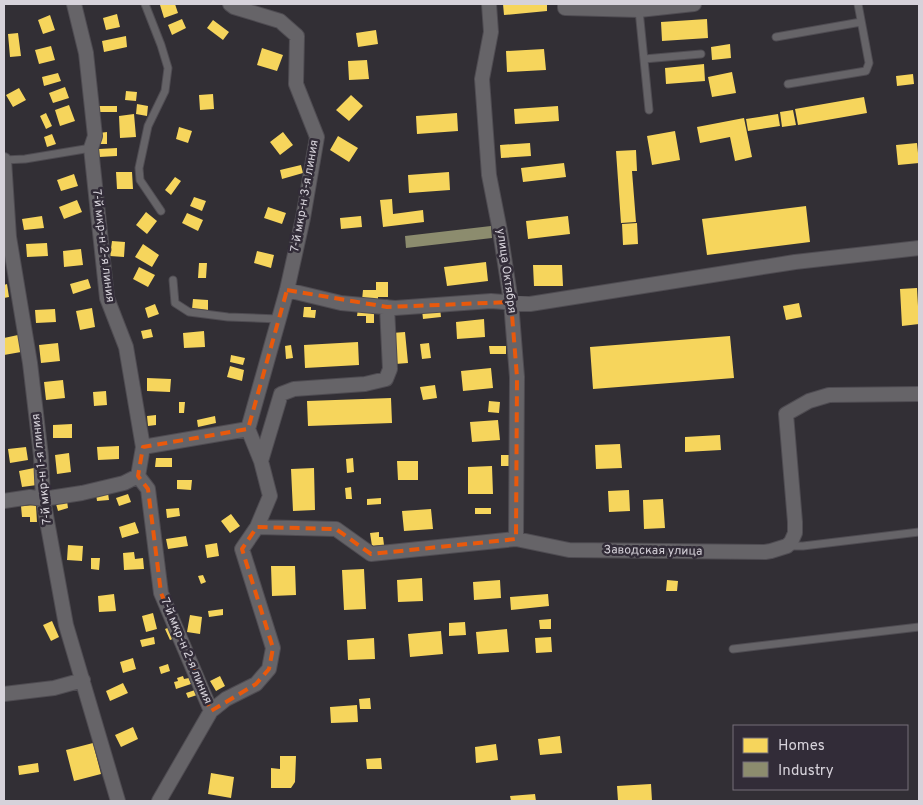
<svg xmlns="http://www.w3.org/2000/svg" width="923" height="805" font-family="Overpass,sans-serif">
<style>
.homes{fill:#f6d55c}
.industry{fill:#8c8c6e}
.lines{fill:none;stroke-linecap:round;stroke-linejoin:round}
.lane-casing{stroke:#4f4c52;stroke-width:9}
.street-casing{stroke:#4f4c52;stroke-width:16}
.lane{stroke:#666468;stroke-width:7}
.street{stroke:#666468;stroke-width:14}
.marked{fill:none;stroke:#e8590c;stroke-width:4;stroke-dasharray:10 6;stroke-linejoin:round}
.labels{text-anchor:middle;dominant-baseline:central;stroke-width:5;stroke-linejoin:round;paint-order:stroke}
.street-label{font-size:12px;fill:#d6d2da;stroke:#322c38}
</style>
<rect width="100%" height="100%" fill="#322f35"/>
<path class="homes" d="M165 4H175L178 13 164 18 160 5Z
M503 4H547V11L504 15Z
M117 14 120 27 106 30 103 18Z
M50 15 55 30 43 34 38 20Z
M182 19 186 28 172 35 168 25Z
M707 19 708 38 662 41 661 22Z
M213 20 229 32 223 40 207 28Z
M376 30 378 44 358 47 356 33Z
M18 33 21 56 10 57 8 34Z
M126 36 127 47 104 52 102 41Z
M730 44 731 58 712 60 711 47Z
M51 46 55 60 39 64 35 50Z
M262 48 283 55 277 71 257 65Z
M544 49 546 70 507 72 506 51Z
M367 60 369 79 349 80 348 61Z
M704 64 705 81 666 84 665 68Z
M732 72 736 93 712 97 708 77Z
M58 73 61 81 44 86 42 77Z
M913 74 914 84 897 86 896 76Z
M65 87 69 98 53 103 49 93Z
M19 88 26 100 13 107 6 95Z
M126 91 137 92 136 101 125 100Z
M213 94 214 109 200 110 199 95Z
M351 95 363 106 349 121 336 110Z
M864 97 867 113 798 125 795 109Z
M137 104 148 106 147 116 136 114Z
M69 105 75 121 60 126 55 110Z
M99 106H117V112H99Z
M558 106 559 121 515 124 514 109Z
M793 110 796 125 782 127 780 112Z
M46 113 52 126 46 129 40 116Z
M457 113 458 131 417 134 416 116Z
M134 114 136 137 120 138 119 116Z
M778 114 780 126 748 131 746 119Z
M744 118 752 157 735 161 730 137 700 143 697 127Z
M179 127 192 131 188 143 176 139Z
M675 131 680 160 652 165 647 136Z
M107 132V144H100L99 133Z
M283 132 293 145 280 155 270 142Z
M52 134 56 144 47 147 44 137Z
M338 136 358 148 349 162 330 150Z
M530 143 531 156 501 158 500 145Z
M917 143 919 163 898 165 896 145Z
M117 148V156L99 157V149Z
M636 150 637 171H632L636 222 621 223 616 151Z
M564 163 566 177 523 182 521 168Z
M301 165 303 173 282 179 280 170Z
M116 172H132L133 189H117Z
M449 172 450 190 409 193 408 175Z
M74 174 78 186 61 191 57 180Z
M175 177 181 181 171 195 165 190Z
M194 197 206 201 202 211 190 206Z
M392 199 393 214 423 210 424 222 383 227 380 200Z
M77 200 82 212 64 219 59 207Z
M806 206 810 242 707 255 702 219Z
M268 207 286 213 282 224 264 218Z
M146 212 157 221 147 234 136 225Z
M187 213 203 220 198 231 182 223Z
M42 216 44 228 24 230 22 219Z
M361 216 362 227 341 229 340 218Z
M568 216 570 234 528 239 526 221Z
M637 223 638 244 623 245 622 224Z
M112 241 125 242 124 257 110 256Z
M47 243 48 256 27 257 26 244Z
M143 244 159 255 152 267 135 257Z
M81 249 83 265 64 267 63 251Z
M257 251 274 255 271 268 254 263Z
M486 262 488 281 447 286 444 267Z
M199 263H207L206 278H198Z
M533 265H562L563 286H534Z
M139 267 155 275 148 287 133 279Z
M88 279 91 288 73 294 70 284Z
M376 282H388V297H378V300H362L363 290H376Z
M7 284 9 297 4 298V285Z
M917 288 919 324 902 326 900 289Z
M193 299 208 300V310L192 309Z
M799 303 802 317 786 320 783 306Z
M155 304 159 314 148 318 145 308Z
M304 307H311V310H316L315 318 303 317Z
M92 308 95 327 80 330 76 311Z
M440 308 441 317 423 319 422 310Z
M55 309 56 322 36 323 35 310Z
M358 309 374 310V323H366V316H357Z
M484 319 485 337 457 339 456 322Z
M151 329 153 337 143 339 141 331Z
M204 331 205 347 184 348 183 333Z
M405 332 408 363 395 364 392 333Z
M18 335 21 352 4 355V338Z
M730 336 734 378 593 389 590 347Z
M358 342 359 365 305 368 304 345Z
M58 343 60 361 41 363 39 345Z
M429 343 431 358 422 359 420 344Z
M291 345 293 358 286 359 285 346Z
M489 346H506V354H490Z
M231 355 245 358 243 365 230 362Z
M230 366 244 370 242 381 227 377Z
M491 368 493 388 463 391 461 371Z
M147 378 171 379 170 392 147 391Z
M63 380 65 398 46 400 44 382Z
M435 385 437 398 423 400 420 387Z
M106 391 107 405 94 406 93 392Z
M391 398 392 423 308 426 307 401Z
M489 401 500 402 499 413 488 412Z
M179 402H185L184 413H179Z
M156 415V425L148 426 147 416Z
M215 416 216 423 198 427 197 420Z
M498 420 500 440 472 442 470 422Z
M72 424V438H53V425Z
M720 435 721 450 685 452V437Z
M620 444 622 468 596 469 595 445Z
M119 446V459L98 460 97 447Z
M26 447 28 460 10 463 8 449Z
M69 453 71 472 57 474 55 455Z
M501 455H512V466H501Z
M156 458H172V467H155Z
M353 458 354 472 347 473 346 459Z
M397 461H418V480H398Z
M492 466 493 494H468V467Z
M34 468 37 485 22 487 19 471Z
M314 468 315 510 293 511 291 469Z
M177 480H192L191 490 177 489Z
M351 487 352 499H346L345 488Z
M629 490 630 511 609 512 608 491Z
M108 493 109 500 97 501 96 494Z
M128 494 131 502 119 506 116 498Z
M381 498V504L367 505V499Z
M663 499 665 528 644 529 643 500Z
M67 501 68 508 58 511 56 504Z
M36 505 37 522H30V517H22L21 506Z
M179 508 180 516 167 518 166 509Z
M475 508H491V514H475Z
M431 509 433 529 404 531 402 511Z
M231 514 240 526 230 533 221 521Z
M135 522 139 533 122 538 119 527Z
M379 532V537H383L384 545 372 546 370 533Z
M186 536 188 546 168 549 166 539Z
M217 543 219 556 207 558 205 545Z
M68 545 83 546 82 561 67 560Z
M134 552 135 559 143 558 144 569 124 570 123 553Z
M91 558H100L99 570 91 569Z
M271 566H295L296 595 272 596Z
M364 569 366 609 344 610 342 570Z
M203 575 206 582 201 584 198 576Z
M422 578 423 601 398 602 397 580Z
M500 580 501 598 474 600 473 582Z
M667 580 678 581 677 591H666Z
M114 594 116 611 99 612 98 596Z
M548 594 549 606 511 610 510 597Z
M223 609V615L209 617 208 611Z
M153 613 157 629 146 632 142 616Z
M190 615 202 617 200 634 187 632Z
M551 619V629H540L539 620Z
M52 621 59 637 51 641 43 625Z
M465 622 466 635 449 636V623Z
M170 627 175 638 170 640 165 629Z
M507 629 509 652 478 654 476 632Z
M441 631 443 654 410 657 408 634Z
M154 637 155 644 142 647 140 640Z
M551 637 552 652 536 653 535 638Z
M374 638 375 659 348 660 347 640Z
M133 658 136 669 123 673 120 662Z
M168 664 170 671 161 674 159 667Z
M183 676 184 679 189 678 191 684 176 689 174 682 178 681 177 678Z
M220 676 225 686 216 691 210 681Z
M123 683 128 693 110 701 106 691Z
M195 690 197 695 188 698 186 693Z
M370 698 371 709H360L359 699Z
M357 705 358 722 331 723 330 707Z
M133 727 138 739 121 747 115 735Z
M560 736 562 753 540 755 538 739Z
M93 743 101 774 74 781 66 750Z
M496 744 498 760 476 763 475 747Z
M280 756H296L295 782 291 788H271V768L280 769Z
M381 758 382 769H367L366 759Z
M38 763 39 772 19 775 18 766Z
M211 773 234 777 231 798 208 794Z
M651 784 652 801H618L617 786Z
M535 794 536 801H511L510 796Z"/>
<path class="industry" d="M491 226 492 238 406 248 405 236Z"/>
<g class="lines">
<g class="lane-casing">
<path id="lane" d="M145 4 161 45 168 68 165 91 148 126 139 168 140 180 161 211
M639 10 649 110
M776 37 861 22
M644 59 701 54
M788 84 866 71 869 63 858 4
M4 160 25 159 91 148
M173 280 175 303 189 312 228 317 279 319
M788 546H803L919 532
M733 649 919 627"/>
</g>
<g class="street-casing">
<path id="street" d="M74 4 86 53 95 136 91 148 107 298 126 347 143 447 138 476 148 489 161 593 211 711
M230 4 234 7 280 21 297 36 296 84 317 137 303 218 287 290 248 429
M489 4 491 32 482 79 489 175 500 231 511 302 517 377 516 539
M565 4V8L639 10 694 4
M4 160 9 237 30 363 41 456 43 499 66 625 118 801
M287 290 341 303 395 308 491 301 530 304 795 262 919 248
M143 447 248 429
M261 461 281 394 294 389 365 384 386 379 390 369 387 307
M4 501 30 497 43 499 82 493 124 483 138 476
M257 527 336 529 371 554 516 539 569 550 765 552 771 551 787 546 791 542 795 533V522L786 414 809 401 829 395 919 394
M4 694 54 688 83 680
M159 801 211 711 226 699 256 684 269 669 273 648 242 549 257 527 270 496 261 461 248 429"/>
</g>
<use href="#lane" class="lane"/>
<use href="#street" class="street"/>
</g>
<path class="marked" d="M287 290 387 307 511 302 517 377 516 539 371 554 336 529 257 527 242 549 273 648 269 669 256 684 211 711 161 593 148 489 138 476 143 447 248 429Z"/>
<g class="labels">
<g class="street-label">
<text transform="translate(305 196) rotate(-80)">7-й мкр-н 3-я линия</text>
<text transform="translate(103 246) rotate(83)">7-й мкр-н 2-я линия</text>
<text transform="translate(506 271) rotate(82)">улица Октября</text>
<text transform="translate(42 469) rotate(-96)">7-й мкр-н 1-я линия</text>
<text transform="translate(653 551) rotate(1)">Заводская улица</text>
<text transform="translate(186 651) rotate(67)">7-й мкр-н 2-я линия</text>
</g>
</g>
<rect width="923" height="805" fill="none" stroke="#d6d2da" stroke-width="10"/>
<rect x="733" y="725" width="175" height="65" fill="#322c38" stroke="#746e79"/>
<rect x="743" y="738" width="25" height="15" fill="#f6d55c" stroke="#746e79"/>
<text x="778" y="750" font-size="15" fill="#d6d2da">Homes</text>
<rect x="743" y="762" width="25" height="15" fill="#8c8c6e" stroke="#746e79"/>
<text x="778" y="775" font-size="15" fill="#d6d2da">Industry</text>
</svg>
